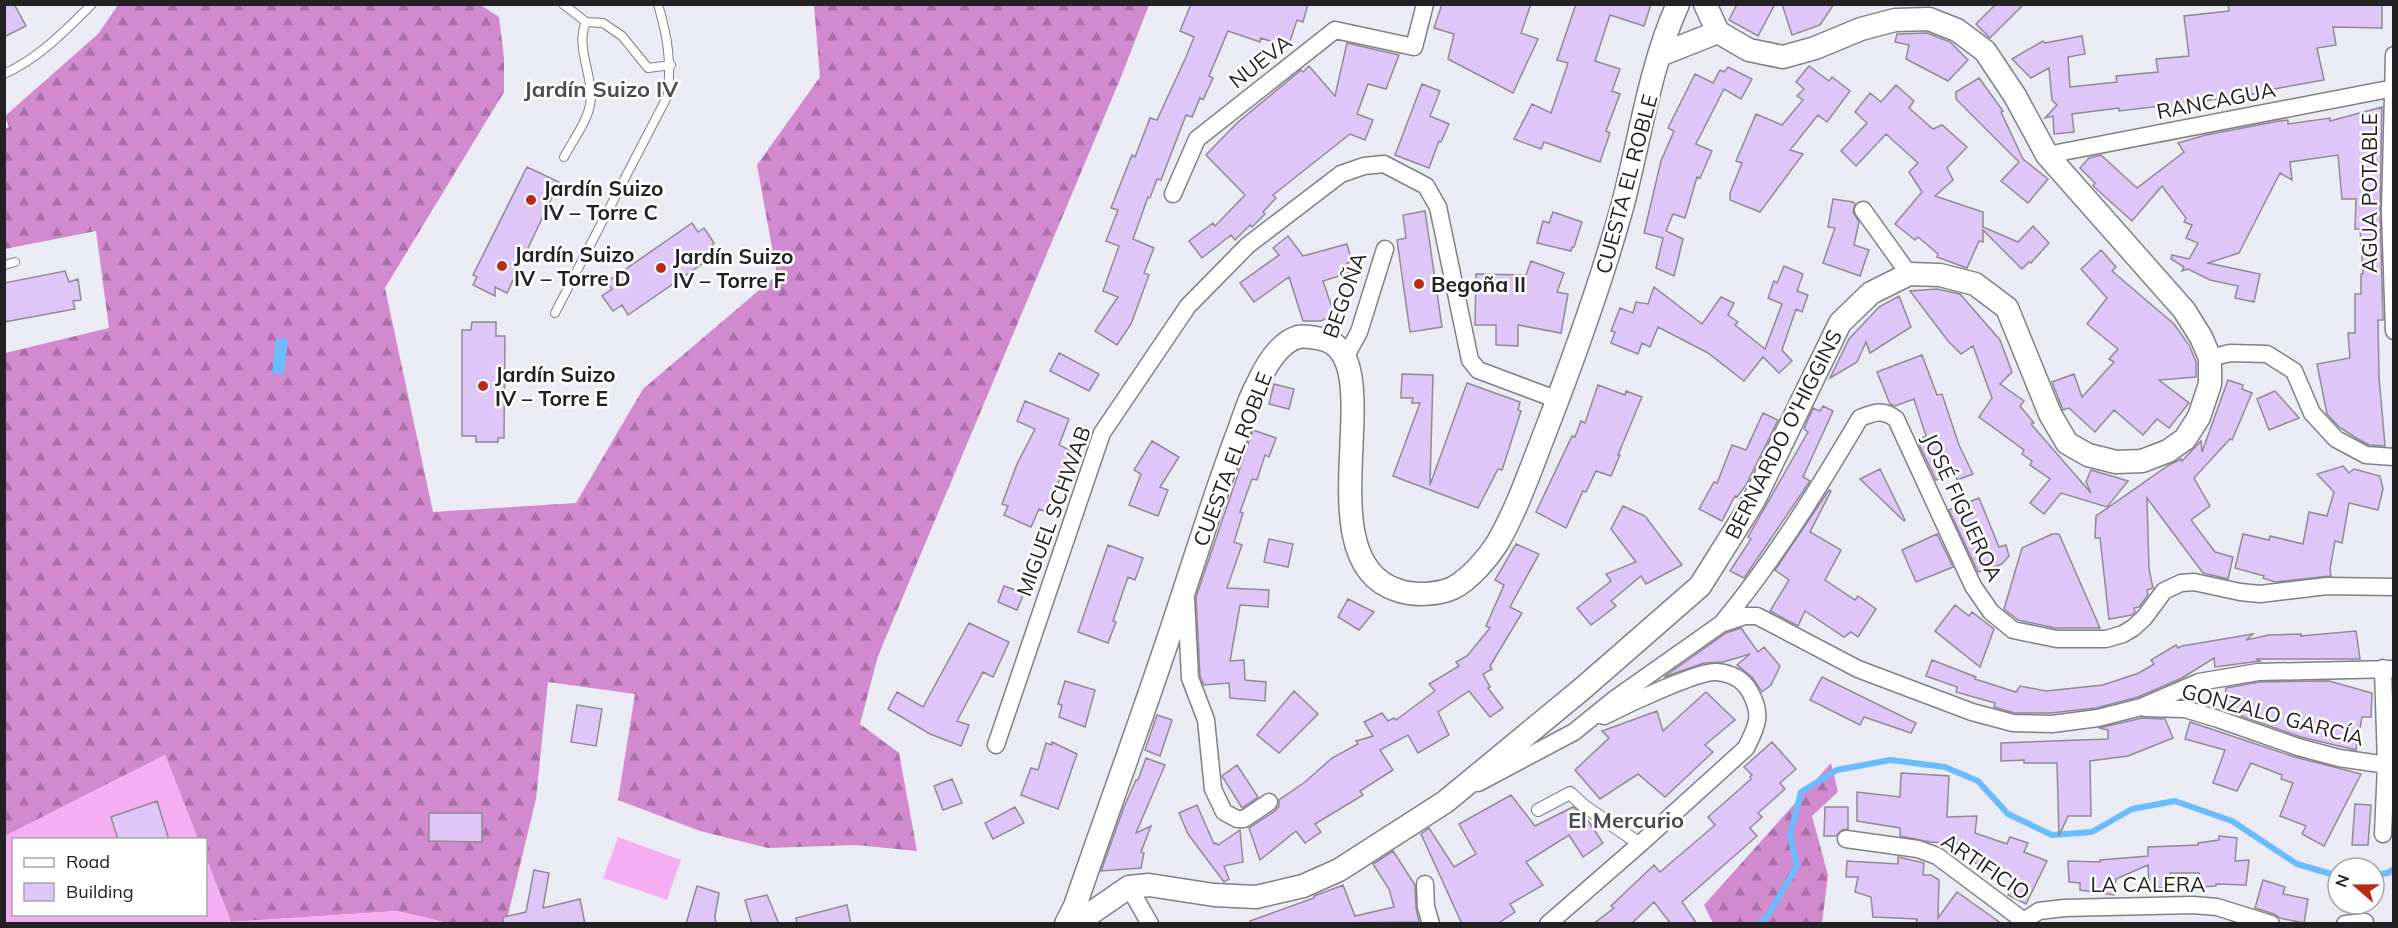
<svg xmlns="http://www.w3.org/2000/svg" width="2398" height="928" font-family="Mulish,sans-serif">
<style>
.forest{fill:url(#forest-firs)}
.pitch{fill:#f6aef2}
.water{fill:#6abcfe}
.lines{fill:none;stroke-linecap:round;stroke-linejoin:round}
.stream{stroke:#6abcfe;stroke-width:6}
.building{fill:#dfc6f9;stroke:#8f8a93;stroke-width:1.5}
.service-casing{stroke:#808089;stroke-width:10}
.pedestrian-casing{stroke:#808089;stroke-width:14}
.minor-casing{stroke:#808089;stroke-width:19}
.secondary-casing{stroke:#808089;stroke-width:25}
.service{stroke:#fff;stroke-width:8}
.pedestrian{stroke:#fff;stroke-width:12}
.minor{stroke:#fff;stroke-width:16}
.secondary{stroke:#fff;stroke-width:22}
.poi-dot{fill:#b82b19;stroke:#fff;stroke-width:2}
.labels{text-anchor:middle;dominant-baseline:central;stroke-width:5;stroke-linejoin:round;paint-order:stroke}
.street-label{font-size:21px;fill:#222225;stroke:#fff}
.poi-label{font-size:21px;font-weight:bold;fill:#222225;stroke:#fff;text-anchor:start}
.neighbourhood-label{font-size:22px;font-weight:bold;fill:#4b4b54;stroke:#fff}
</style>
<defs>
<pattern id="forest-firs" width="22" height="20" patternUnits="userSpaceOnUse" patternTransform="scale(1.5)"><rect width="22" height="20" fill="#d18ace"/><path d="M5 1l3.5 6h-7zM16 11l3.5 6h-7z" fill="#a970a7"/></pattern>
</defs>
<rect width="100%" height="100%" fill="#ebebf5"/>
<path class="forest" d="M479 4 499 17 504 58V92L385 288 433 512 576 503 643 389 777 275 757 165 820 77 814 5H1149L1121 77 878 656 860 724 899 753 917 851 856 845 768 848 700 831 618 800 635 694 548 682 536 799 506 923H448L397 911 231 922 206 858V840L198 839 165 755 5 836V353L109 328 96 231 5 249 4 130 9 127 5 116 98 34 118 5Z
M1831 763 1838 792 1812 816 1828 875 1822 923H1713L1704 905Z"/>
<path class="pitch" d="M165 755 198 839 14 840V914H206V858L231 922 397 911 448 923 5 924V836Z
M618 837 681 860 667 900 603 878Z"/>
<path class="water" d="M276 338 288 339 284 374 272 373Z"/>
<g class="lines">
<path class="stream" d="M2374 875 2388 873 2394 869
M1759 924 1767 917 1797 866 1790 835 1801 792 1837 770 1890 760 1945 767 1978 781 2008 814 2052 835 2092 832 2132 809 2175 801 2232 821 2297 864 2338 876"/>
</g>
<path class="building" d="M4 4H14L26 26 4 37Z
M1191 4H1308L1303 22 1297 20 1288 47 1261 38 1260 42 1228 31 1209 76 1213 78 1203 100 1200 98 1192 117 1186 115 1161 180 1157 179 1150 198 1148 197 1133 239 1154 248 1144 273 1149 275 1131 324 1117 345 1095 331 1118 297 1103 291 1119 246 1106 241 1118 210 1111 208 1132 155 1135 157 1150 118 1157 120 1186 57 1194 37 1180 31Z
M1442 4H1531L1521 33 1538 39 1513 93 1448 59 1454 34 1434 28Z
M1576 4H1651L1644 26 1610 15 1595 61 1620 69 1612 91 1620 94 1606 131 1610 133 1600 162 1544 142 1541 149 1514 139 1532 104 1551 113 1568 63 1557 60Z
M1737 4H1775L1758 36 1729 20Z
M1782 4H1834L1820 25 1792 35Z
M1996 4H2024L1990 38 1976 24Z
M2228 4H2382V28L2333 27 2336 45 2317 48 2324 80 2274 89V91L2189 103V109L2162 112 2161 106 2119 111V108L2072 114 2074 132 2054 134 2053 116 2045 118 2057 105 2052 100 2049 68 2031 78 2012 59 2043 41 2045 43 2082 36 2085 54 2068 57 2070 87 2117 82 2116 76 2158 72 2156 59 2189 56 2184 16 2229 11Z
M1927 33 1950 42 1968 60 1948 81 1906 59 1909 45 1895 42 1897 34Z
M1347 43 1399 55 1386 89 1368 84 1357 114 1373 120 1365 140 1350 134 1273 195 1276 198 1263 212 1265 214 1252 227 1250 225 1235 240 1231 235 1202 258 1189 241 1213 223 1215 226 1245 195 1206 155 1237 123 1301 70 1303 72 1309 66 1335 96Z
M1809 66 1829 81 1832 77 1850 91 1827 122 1818 115 1790 150 1803 154 1760 212 1730 200V193L1742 163 1736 161 1756 114 1782 125 1803 100 1797 96 1804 89 1796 82Z
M1728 67 1752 79 1741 99 1724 89 1696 144 1712 151 1700 178 1697 177 1685 218 1673 214 1666 231 1683 239 1674 276 1656 268 1663 238 1644 233 1661 161 1674 131 1668 128 1695 74 1713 83 1720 70 1724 72Z
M1979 78 2003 111 2001 112 2023 159 2048 179 2028 203 2001 181 2019 162 1956 99V92Z
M1422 84 1440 91 1430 116 1449 124 1441 142 1439 141 1429 168 1395 155Z
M1896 85 1914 101 1909 108 1933 129 1942 125 1967 147 1947 168 1953 180 1935 196 1983 212V227L2018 242 2033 226 2049 243 2031 263 2029 262 2022 269 1983 230V242L1979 241 1967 268 1964 267 1937 257 1938 254 1918 237 1915 240 1895 224 1922 192 1909 172 1918 163 1886 134 1856 166 1841 151 1867 123 1855 112 1870 93 1881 102Z
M2382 107 2380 212 2383 320H2378L2379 377 2385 446 2369 445 2358 439 2339 427 2327 414 2317 364 2350 358 2348 333H2355V294H2361V274H2363L2360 229H2355L2356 199H2342L2338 155 2290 162 2292 180 2280 173 2239 253 2208 263 2260 274 2254 302 2235 298 2238 286 2210 280 2188 269 2182 271 2184 267 2171 259 2172 255 2189 259 2198 243 2186 238 2192 225 2184 222 2186 218 2162 186 2132 221 2093 186 2095 183 2080 168 2089 158 2101 155 2137 188 2184 152 2178 143 2206 135 2279 121 2288 120V124L2330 118V121Z
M527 167 559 182 507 293 495 287V296L473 285 477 277 473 275Z
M1833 199 1853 202 1855 204 1853 212 1859 222 1854 245 1869 250 1860 276 1823 263 1835 228 1828 227Z
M1425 211 1442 327 1410 332 1397 240 1406 238 1403 215Z
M1553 212 1582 222 1574 247H1572L1571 251 1537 243 1543 221 1549 223Z
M692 223 698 232 704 228 714 243 710 248 715 255 628 315 622 305 613 311 602 296 612 289 607 282Z
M1288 236 1303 256 1347 244 1352 262 1347 263 1349 273 1323 281 1335 316 1320 321H1303L1289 277 1254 302 1240 283 1279 255 1273 248Z
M2101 250 2116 267 2112 271 2174 324 2189 345 2196 362V377L2159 380 2189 403 2169 428 2157 419 2143 435 2114 410 2095 432 2069 408 2063 410 2052 382 2074 374 2082 397 2114 362 2109 359 2118 349 2087 324 2107 298 2081 269Z
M1531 261 1564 273 1557 292 1568 294 1561 333 1518 325V346L1496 345V325H1475L1476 274 1526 275Z
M1784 266 1803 274 1797 291 1808 295 1802 312 1796 309 1782 350 1792 361 1779 373 1763 357 1744 381 1708 353 1658 327 1650 347 1642 343 1638 354 1611 343 1615 332 1611 331 1620 308 1633 313 1636 302 1648 304 1654 287 1702 324 1721 297 1734 303 1728 315 1738 322 1735 325 1765 349 1782 304 1768 298 1774 281 1777 283Z
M65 271 69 282 78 279 81 300 73 301 75 309 4 322V283Z
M1937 289 1960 294 2000 340 2012 372 2000 384 2024 401 2020 406 2034 423 2031 424 2091 493 2086 482 2091 470 2128 481 2107 507 2061 493 2044 514 2030 503 2050 479 2030 465 2032 461 2022 454 2024 450 1979 417 1992 398 1973 346 1961 354 1948 341 1910 291Z
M1899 296 1911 327 1870 353 1866 342 1857 362 1830 378 1849 339 1879 307Z
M472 322H496V336H505L504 438H498V442H476V436H462V330H471Z
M1059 353 1099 374 1089 391 1050 371Z
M1922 355 1937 395 1942 394 1959 445 1973 474 1957 480 1955 473 1936 480 1917 440 1926 436 1914 399 1895 406 1890 404 1877 372Z
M1402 374 1433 375 1430 485 1467 383 1520 402 1518 410 1521 411 1502 470 1498 469 1478 508 1393 476 1420 403H1412L1413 398H1401Z
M2228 380 2243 385 2242 389 2252 393 2232 440 2230 439 2194 478 2210 506 2191 520 2215 552 2233 557 2228 579 2203 573 2147 498 2149 569 2153 588 2147 590 2148 595 2139 607 2134 608 2135 612 2132 615 2109 619 2100 538H2095L2096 516 2169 465 2181 459 2182 461 2201 441 2202 452Z
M1274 384 1294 389 1289 409 1269 404Z
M1598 385 1625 395 1626 391 1642 397 1618 455H1620L1611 476 1596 471 1586 492 1583 491 1566 528 1536 512 1572 436 1575 437 1581 421 1585 423Z
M2275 391 2299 418 2269 430 2257 399Z
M1025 401 1069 419 1059 445 1075 453 1066 472 1063 471 1046 512 1039 509 1031 527 1004 515 1008 506 1002 504 1017 464 1035 429 1017 421Z
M1823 406 1833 411 1803 477 1810 481 1744 578 1730 571 1751 539 1748 537 1808 432 1804 429 1813 408 1820 411Z
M1763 413 1778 420 1746 485 1737 497 1735 496 1722 521 1699 509 1714 482 1717 483 1732 445 1746 450Z
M1253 430 1276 438 1269 457 1265 455 1257 480 1252 479 1240 512 1243 513 1234 542 1242 545 1227 588 1269 590 1268 607 1240 605 1230 661 1244 660 1245 680 1266 682 1265 701 1230 698 1229 683 1204 685 1200 676 1196 597Z
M1152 441 1179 457 1160 487 1168 490 1158 516 1129 505 1141 474 1134 470Z
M2343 466 2349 473 2354 469 2380 476 2383 489 2378 510 2349 503 2342 543 2335 541 2330 569 2331 576 2275 582 2263 578 2264 576 2235 568 2243 534 2269 540 2270 536 2303 544 2309 512 2327 516 2334 492 2317 474Z
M1880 469 1905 520 1904 521 1860 479Z
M1829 490 1831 491 1810 532 1841 550 1825 580 1855 600 1858 596 1876 609 1858 637 1851 632 1844 637 1805 611 1798 626 1770 611 1789 580 1775 570Z
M1979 498 1999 547 2006 545 2009 556 2002 564 1978 572 1949 510Z
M1623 506 1645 516 1682 565 1646 584 1641 576 1611 601 1616 606 1591 625 1577 608 1611 581 1606 574 1636 562 1611 529Z
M1937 534 1953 567 1916 582 1902 550Z
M2052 534H2059L2100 628H2055L2018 620 2004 609 2022 548Z
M1269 539 1293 544 1288 567 1264 562Z
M1516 544 1539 554 1510 607 1522 613 1490 666 1492 669 1483 674 1490 687 1488 688 1503 708 1490 717 1469 691 1438 712 1449 735 1418 753 1408 735 1380 750 1393 770 1360 791 1363 795 1315 824 1321 832 1305 843 1296 831 1260 860 1249 828 1275 811 1279 806V800L1305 782 1332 758 1358 744 1356 741 1373 736 1364 722 1382 713 1388 721 1394 718 1396 720 1435 691 1429 684 1459 666 1456 662 1467 656 1490 628 1486 626 1504 585 1495 580Z
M1108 545 1143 558 1135 580 1128 577 1113 621 1116 622 1108 643 1078 632Z
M1004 586 1024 593 1017 610 998 602Z
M1348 599 1374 612 1359 630 1338 617Z
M1955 605 1969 616 1972 612 1994 629 1980 667 1935 631Z
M969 623 1009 642 993 677 983 672 957 721 969 725 961 746 930 734 888 709 897 692 923 707Z
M1741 628 1758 652 1764 647 1780 666 1771 685 1762 692 1752 677 1737 665 1750 654 1723 662 1704 663 1664 677 1726 633Z
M2356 631 2360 659H2256L2260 661 2215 667 2214 658 2182 678 2138 697 2096 708 2051 713H2015L1994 707 1995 703 1956 692 1957 687 1926 676 1932 660 1976 677 1975 679 2016 692 2020 686 2046 691 2103 685 2139 673 2154 664 2151 660 2176 645 2178 648 2182 646 2253 634 2246 640 2269 635 2301 634V636Z
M1822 677 1916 723 1911 733 1864 717 1860 725 1810 700Z
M1065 681 1095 690 1085 727 1059 717 1062 705 1058 704Z
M2329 681 2372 693 2371 717H2362L2356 750 2301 737 2224 710 2226 688 2259 682Z
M1294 691 1318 714 1279 753 1257 735Z
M1706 692 1735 720 1705 745 1713 752 1665 797 1638 774 1600 799 1575 770 1609 738 1602 731 1657 711 1663 731Z
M577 705 602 709 596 746 571 742Z
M1157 715 1172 720 1160 756 1145 750Z
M2142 718 2165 719 2173 738 2128 756 2090 761 2091 816H2068L2059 836 2057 763H2024V760L2001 761V743L2108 739V730L2099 728Z
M2190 722 2295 757 2361 774 2324 846 2302 834 2306 826 2280 816 2293 783 2281 779 2282 775 2251 763 2237 791 2213 783 2225 750 2185 739Z
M1052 742 1077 754 1058 809 1021 795 1031 768 1038 770 1046 743 1052 745Z
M1772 742 1796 769 1780 783 1785 789 1758 813 1762 817 1750 828 1757 836 1682 902 1697 924H1671L1654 902 1631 924H1593L1614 908 1611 906 1654 865 1660 872 1715 825 1708 817 1751 779 1750 777 1752 775 1744 767Z
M1146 758 1165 765 1136 833 1151 826 1141 852 1144 853 1141 868 1101 871 1124 807 1136 780H1138Z
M1237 765 1258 797 1242 808 1222 776Z
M1901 773 1949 776 1947 817 1977 816 1975 833 2007 844 2010 837 2028 843 2024 852 2047 861 2026 904 2008 895 2017 877 1975 863 1979 850 1959 848 1960 844 1930 842 1900 836V828L1857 821V792L1900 797Z
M952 779 962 803 943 810 934 786Z
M1511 795 1535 826 1573 807 1585 816 1603 843 1583 857 1569 835 1526 862 1543 885 1510 904 1515 912 1497 924H1462L1421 834 1429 828 1454 867 1476 854 1459 824Z
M157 801 169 840H118L111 817Z
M2355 804 2371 805 2368 845H2352Z
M1197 805 1214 844 1216 843 1218 845 1240 830 1243 862 1224 866 1229 879 1224 882 1188 834 1179 813Z
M1015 807 1024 823 993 839 985 823Z
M1825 807H1848V829L1842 830 1836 836H1824Z
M429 813H482V842L429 841Z
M2219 836 2237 838 2235 861 2249 860 2246 885 2216 884V886L2200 887 2199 873H2170V887L2149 889 2148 865 2116 879 2114 895 2080 890V883L2069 882 2068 861 2100 862V860L2148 856V847L2198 845V843L2219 840Z
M1393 851 1415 885 1416 908 1419 922 1251 924 1250 921 1314 898V896L1343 885 1355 916 1394 907 1389 889 1373 864Z
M1898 857 1924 863 1923 875H1931L1939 880 1938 918 1957 892 2002 924H1916L1917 919 1873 917 1871 897 1855 892 1858 877H1846L1847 861 1898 864Z
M534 870 549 873 543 908 580 899 585 924H503V917L526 912Z
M2263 880 2285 887 2283 894 2308 899 2304 923 2280 918 2274 914 2255 908Z
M697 886 719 893 715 916 716 924H686Z
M767 895 779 924H752L745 900Z
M847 905 851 924H797L796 918Z"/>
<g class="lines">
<g class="service-casing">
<path id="service" d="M563 4 586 22 603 23 622 36 648 68 671 65
M4 74C39 58 65 31 92 4
M564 157C574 138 592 116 591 94 590 70 576 44 586 22
M4 265 15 262
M555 313 668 95C671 59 668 39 658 4"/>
</g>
<g class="pedestrian-casing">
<path id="pedestrian" d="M1538 810 1570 793 1584 806 1640 844"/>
</g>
<g class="minor-casing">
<path id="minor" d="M2394 55 2390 212 2394 331
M2047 155 2394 88
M1173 194 1197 139 1335 30 1414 47 1425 4
M1863 210 1909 274
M1346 356 1359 332 1385 249
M2210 358 2230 353 2267 354 2294 371 2312 413 2336 439 2366 455 2394 457
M1186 599 1190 678 1206 720 1213 789 1224 812 1237 819H1244L1269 802
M1722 623C1775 559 1818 489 1860 418 1875 412 1883 409 1896 419L1973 586 1991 612 2013 630 2057 639H2106L2123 634 2133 628 2144 618 2164 591 2181 583 2194 582 2240 592 2260 594 2327 586 2394 587
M2145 708 2185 709 2218 719 2298 747 2339 758 2394 766
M996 745 1102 433 1188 306 1248 245 1341 174 1364 166 1384 164 1426 186 1438 207 1470 360 1478 370 1558 400
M1478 783 1574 732 1616 698 1721 624 1745 616H1757L1858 669 1972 712 2013 723 2052 724 2098 718 2141 707 2199 682 2258 672 2394 669
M2383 834 2386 765 2383 668
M1846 839 1918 849 1937 856 2028 924
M1425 884 1426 907 1431 924
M1129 887 1150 924
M2025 920 2039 911 2064 908 2193 905 2217 907 2271 924
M1548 924 1640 844 1746 748C1757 726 1763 715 1750 692 1743 679 1730 673 1716 672 1697 671 1624 706 1604 716
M2345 924 2365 922"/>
</g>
<g class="secondary-casing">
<path id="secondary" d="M1660 55 1718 32
M1066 924 1075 906C1111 801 1150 697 1184 591 1201 540 1217 488 1236 438 1243 420 1248 401 1257 385 1265 367 1278 343 1298 337 1306 335 1314 338 1322 339 1395 355 1301 559 1397 590 1413 596 1437 595 1453 588 1470 579 1488 558 1498 542 1518 507 1531 468 1546 430 1575 355 1603 278 1624 200 1640 137 1651 63 1678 4
M1075 924 1129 887 1149 885 1214 895 1256 897 1303 886 1339 870 1445 802 1582 689 1700 586 1754 500 1840 323 1871 293 1909 274 1940 275 1975 284 2007 308 2050 414 2067 443 2088 455 2116 462 2142 461 2168 451 2185 439 2199 417 2210 384V358L2201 337 2184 310 2047 155 2015 96 1985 51 1957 30 1929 19 1895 20 1861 29 1815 48 1783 57 1749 50 1718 32 1705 4"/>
</g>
<use href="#service" class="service"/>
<use href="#pedestrian" class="pedestrian"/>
<use href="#minor" class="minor"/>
<use href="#secondary" class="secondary"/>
</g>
<g class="poi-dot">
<circle cx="531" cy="200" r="6"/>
<circle cx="502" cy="266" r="6"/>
<circle cx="661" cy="268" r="6"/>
<circle cx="1419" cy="284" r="6"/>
<circle cx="483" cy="386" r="6"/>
</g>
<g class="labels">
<g class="street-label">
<text transform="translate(1260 61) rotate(-38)">NUEVA</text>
<text transform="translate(2216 100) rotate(-11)">RANCAGUA</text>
<text transform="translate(1626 184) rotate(-75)">CUESTA EL ROBLE</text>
<text transform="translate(2369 193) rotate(-90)">AGUA POTABLE</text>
<text transform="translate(1344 295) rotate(-70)">BEGOÑA</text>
<text transform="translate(1783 434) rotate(-63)">BERNARDO O'HIGGINS</text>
<text transform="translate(1232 459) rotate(-69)">CUESTA EL ROBLE</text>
<text transform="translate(1963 507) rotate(65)">JOSÉ FIGUEROA</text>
<text transform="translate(1053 511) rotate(-70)">MIGUEL SCHWAB</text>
<text transform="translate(2273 714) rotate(15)">GONZALO GARCÍA</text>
<text transform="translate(1986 866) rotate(34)">ARTIFICIO</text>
<text x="2148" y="884">LA CALERA</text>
</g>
<g class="poi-label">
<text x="543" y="188">Jardín Suizo<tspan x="543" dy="24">IV – Torre C</tspan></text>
<text x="514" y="254">Jardín Suizo<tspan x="514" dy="24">IV – Torre D</tspan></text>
<text x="673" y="256">Jardín Suizo<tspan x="673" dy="24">IV – Torre F</tspan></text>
<text x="1431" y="284">Begoña II</text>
<text x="495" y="374">Jardín Suizo<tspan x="495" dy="24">IV – Torre E</tspan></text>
</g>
<g class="neighbourhood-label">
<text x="601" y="89">Jardín Suizo IV</text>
<text x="1626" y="820">El Mercurio</text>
</g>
</g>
<rect width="2398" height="928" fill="none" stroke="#222225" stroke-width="12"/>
<rect x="12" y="838" width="195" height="78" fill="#ffffff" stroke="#a7a7a8" stroke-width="1.5"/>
<rect x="24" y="858" width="30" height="9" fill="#ffffff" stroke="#a7a7a8" stroke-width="1.5"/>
<text x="66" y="868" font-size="18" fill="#222225">Road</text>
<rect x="24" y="883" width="30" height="18" fill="#dfc6f9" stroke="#a7a7a8" stroke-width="1.5"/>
<text x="66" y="898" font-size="18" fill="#222225">Building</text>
<g transform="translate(2356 886) rotate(290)"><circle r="28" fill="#ffffff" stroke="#a7a7a8" stroke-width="1.5"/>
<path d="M0-4.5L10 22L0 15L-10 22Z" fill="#b82b19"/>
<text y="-9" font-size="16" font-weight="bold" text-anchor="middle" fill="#222225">N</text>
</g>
</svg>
